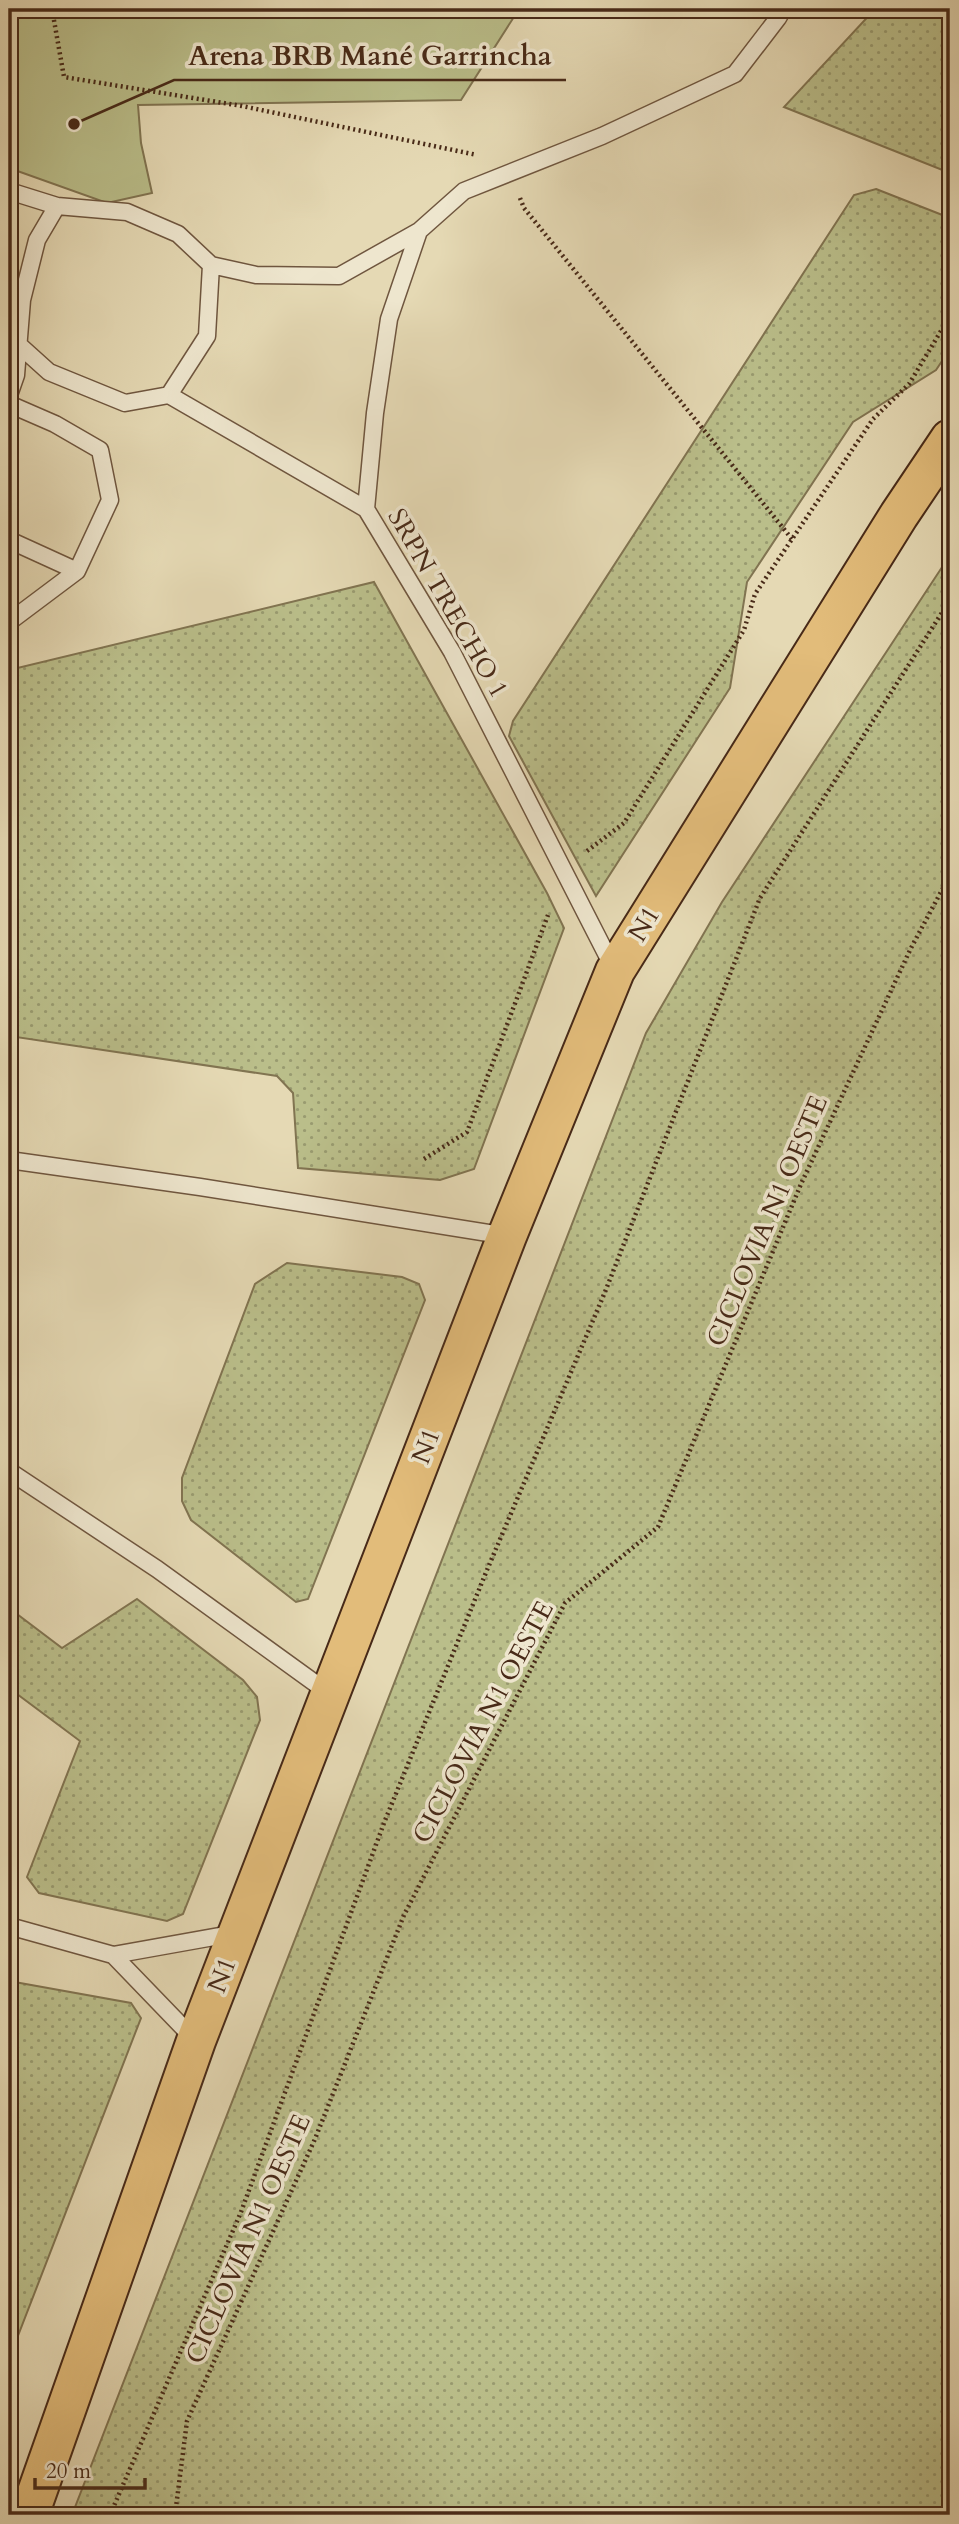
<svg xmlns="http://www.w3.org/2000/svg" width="959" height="2524" font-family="Cardo,serif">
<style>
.grass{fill:url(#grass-dots);stroke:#817451;stroke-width:2}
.park{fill:#babe8a;stroke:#817451;stroke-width:2}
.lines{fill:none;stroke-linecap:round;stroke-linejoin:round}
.lane-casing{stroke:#6f563f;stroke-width:19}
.highway-casing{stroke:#482a18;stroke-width:42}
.path{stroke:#482a18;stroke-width:4.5;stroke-dasharray:2 3.5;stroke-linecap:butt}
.lane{stroke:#eee6ce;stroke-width:16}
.highway{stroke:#e2bc7a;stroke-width:38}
.labels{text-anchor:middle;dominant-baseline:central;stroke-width:7;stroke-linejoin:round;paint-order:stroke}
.street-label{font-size:26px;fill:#482a18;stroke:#eee6ce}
.leader{fill:none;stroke:#482a18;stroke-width:2.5}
.callout-dot{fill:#482a18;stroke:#eee6ce;stroke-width:2.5}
.callout-label{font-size:28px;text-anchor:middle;font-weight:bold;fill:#482a18;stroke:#eee6ce;stroke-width:7;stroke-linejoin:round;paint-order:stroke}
</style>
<defs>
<pattern id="grass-dots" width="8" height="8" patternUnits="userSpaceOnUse" patternTransform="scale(1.75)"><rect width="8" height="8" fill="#babe8a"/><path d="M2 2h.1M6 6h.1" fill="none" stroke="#999b70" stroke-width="1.8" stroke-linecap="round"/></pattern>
</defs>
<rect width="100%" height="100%" fill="#e5d9b4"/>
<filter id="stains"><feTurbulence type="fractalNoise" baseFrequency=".00286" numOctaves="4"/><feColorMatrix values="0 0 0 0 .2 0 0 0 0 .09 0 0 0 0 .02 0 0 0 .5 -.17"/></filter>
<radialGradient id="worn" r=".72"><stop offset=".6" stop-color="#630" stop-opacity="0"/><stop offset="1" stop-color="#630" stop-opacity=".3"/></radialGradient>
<path class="grass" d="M875 9H950V173L784 107Z
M876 189 950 218V349L936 370 853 422 747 582 730 688 596 896 509 736 513 721 854 195Z
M950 555V2515H72L646 1033 722 902Z
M374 582 547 893 564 928 474 1169 440 1180 298 1168 293 1093 277 1076 9 1036V670Z
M287 1263 402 1277 419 1284 425 1300 308 1599 296 1602 191 1520 182 1501V1478L255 1284Z
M137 1599 243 1680 257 1697 260 1720 183 1914 167 1921 39 1893 27 1877 80 1741 9 1688V1608L62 1648Z
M9 1981 131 2003 141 2018 9 2359Z"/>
<path class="park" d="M9 9H519L461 100 138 105 141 143 152 193 107 203 9 168Z"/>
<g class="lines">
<g class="lane-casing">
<path id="lane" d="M9 191 57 206 127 212 178 234 211 265 256 275 339 276 419 231 464 191 602 136 735 74 778 18 783 9
M9 340 19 345 49 372 125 403 169 395 366 509 452 652 614 969
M9 395 16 375 22 300 37 240 57 206
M169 395 207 336 211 265
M9 404 55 424 100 450 110 500 77 571 9 622
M366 509 375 413 389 319 419 231
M9 540 77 571
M9 1160 200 1187 507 1236
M9 1471 157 1569 330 1694
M9 1926 113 1955 236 1933
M113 1955 196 2041"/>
</g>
<g class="highway-casing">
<path id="highway" d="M29 2515 196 2041 507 1236 615 971 899 515 950 439"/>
</g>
<path class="path" d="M52 9 64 77 242 106 477 155
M520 198 524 208 792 539
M587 851 624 823 744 630 755 594 873 419 909 384 950 316
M424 1159 467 1132 548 915
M110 2515 241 2212 384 1823 487 1570 605 1292 760 898 950 600
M175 2515 187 2421 315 2139 404 1915 565 1603 658 1527 801 1184 911 948 950 875"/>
<use href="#lane" class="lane"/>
<use href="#highway" class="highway"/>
</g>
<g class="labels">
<g class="street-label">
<text transform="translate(448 603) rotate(60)">SRPN TRECHO 1</text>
<text transform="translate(644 924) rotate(-59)">N1</text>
<text transform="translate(767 1221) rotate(-67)">CICLOVIA N1 OESTE</text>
<text transform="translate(426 1446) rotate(-69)">N1</text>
<text transform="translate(483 1722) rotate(-62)">CICLOVIA N1 OESTE</text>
<text transform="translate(222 1975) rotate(-69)">N1</text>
<text transform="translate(248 2239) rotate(-66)">CICLOVIA N1 OESTE</text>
</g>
</g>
<path class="leader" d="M74 124L174 80H566"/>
<circle class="callout-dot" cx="74" cy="124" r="7"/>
<g class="callout-label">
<text x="370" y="65">Arena BRB Mané Garrincha</text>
</g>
<rect width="959" height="2524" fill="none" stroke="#e5d9b4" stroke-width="35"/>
<rect x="10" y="10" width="938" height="2503" fill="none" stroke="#482a18" stroke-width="3.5"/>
<rect x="18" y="18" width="924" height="2489" fill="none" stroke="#482a18" stroke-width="2"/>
<path d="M35 2478v10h110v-10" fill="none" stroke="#482a18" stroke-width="3.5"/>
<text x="46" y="2478" font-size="21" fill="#482a18" stroke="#eee6ce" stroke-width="5" paint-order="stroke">20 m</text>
<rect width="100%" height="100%" filter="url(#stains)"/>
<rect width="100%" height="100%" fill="url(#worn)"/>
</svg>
